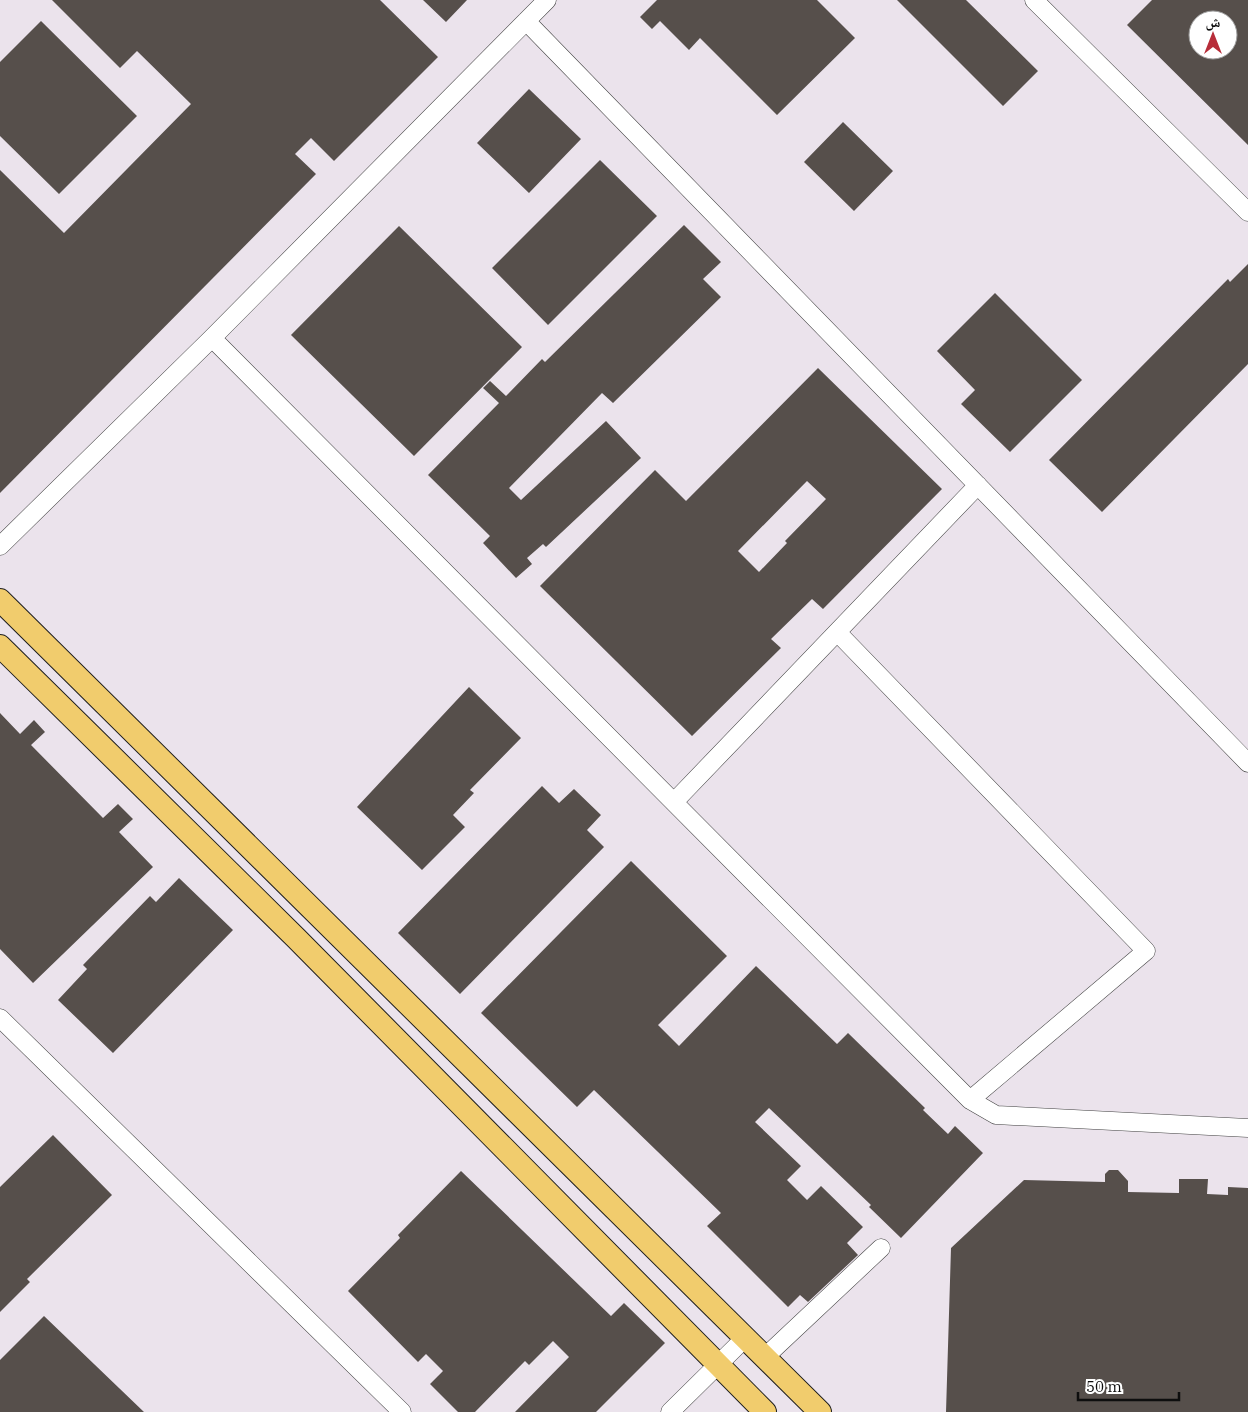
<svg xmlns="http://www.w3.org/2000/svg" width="1248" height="1412" font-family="'IBM Plex Serif','Noto Naskh Arabic',serif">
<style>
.industrial{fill:#ebe3ec;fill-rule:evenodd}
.building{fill:#564f4b;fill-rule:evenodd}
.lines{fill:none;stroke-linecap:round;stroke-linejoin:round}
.minor-casing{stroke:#414141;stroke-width:19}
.major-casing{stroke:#1f1f1f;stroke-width:24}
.minor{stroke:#fff;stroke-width:18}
.major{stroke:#f1cc6d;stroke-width:22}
</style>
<rect width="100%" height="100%" fill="#fefbf0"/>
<path class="industrial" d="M0 0H1248V1412H0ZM1198 20H1228V50H1198Z"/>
<path class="building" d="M52 0H380L438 57 334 161 311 138 295 154 316 174 0 493V170L64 233 191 104 137 51 120 68Z
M423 0H467L446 22Z
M657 0H817L855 38 777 115 700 38 689 50 660 21 652 29 640 17Z
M897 0H966L1038 71 1003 106Z
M1152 0H1248V145L1127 25ZM1198 20H1228V50H1198Z
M41 21 137 116 59 194 0 136V62Z
M529 89 581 139 529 193 477 143Z
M843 122 893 171 854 211 804 162Z
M600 160 657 216 548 325 492 268Z
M684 225 721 262 703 279 721 297 613 403 602 393 509 488 521 500 606 421 641 458 546 547 543 544 527 558 532 564 516 578 483 543 490 536 428 475 499 403 483 388 490 381 506 396 542 359 545 362Z
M399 226 522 347 414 456 291 335Z
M1248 264V364L1102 512 1049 460 1228 279 1230 282Z
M995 293 1082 380 1010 452 961 404 975 390 937 351Z
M818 368 942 489 823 609 812 599 771 639 781 648 692 736 540 586 655 470 686 501ZM807 481 826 499 785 541 787 543 759 572 738 551Z
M469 687 521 738 470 790 474 793 453 815 465 827 422 870 357 807Z
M0 713 20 734 34 720 45 732 31 745 103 818 118 804 133 819 119 832 153 867 33 983 0 949Z
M542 786 559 803 574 789 601 815 587 830 604 847 460 994 398 933Z
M631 861 727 956 658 1025 679 1046 756 966 837 1044 848 1033 925 1108 923 1110 948 1134 955 1126 983 1153 901 1238 869 1207 871 1205 769 1108 755 1122 801 1166 787 1180 807 1200 821 1186 863 1227 847 1243 858 1255 808 1302 800 1295 788 1307 707 1226 721 1213 594 1090 577 1107 481 1013Z
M179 878 233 930 113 1053 58 1000 87 969 83 965 150 896 156 902Z
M53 1135 112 1195 27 1279 30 1282 0 1312V1187Z
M1109 1170H1118L1128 1181V1192L1179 1193V1179H1208L1207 1194 1228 1195V1187L1248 1188V1412H946L951 1248 1024 1180 1105 1182V1174Z
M461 1171 611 1316 624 1303 665 1343 596 1412H515L569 1357 553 1341 529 1365 525 1361 475 1412H458L430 1384 443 1371 426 1354 418 1362 348 1291 400 1238 398 1235Z
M44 1316 144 1412H0V1360Z"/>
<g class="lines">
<g class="minor-casing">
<path id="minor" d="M1034 0 1248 212
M526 21 1248 763
M212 338 970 1100 996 1115 1248 1128
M0 546 212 338 547 0
M837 632 1146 951 970 1100
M674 802 978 485
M0 1018 402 1412
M765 1357 881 1248
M670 1412 745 1338"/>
</g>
<g class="major-casing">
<path id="major" d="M0 600 820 1412
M0 646 296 938 765 1412"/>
</g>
<use href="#minor" class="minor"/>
<use href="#major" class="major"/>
</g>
<g transform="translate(1213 35)"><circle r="24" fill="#ffffff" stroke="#9f9f9f"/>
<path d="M0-4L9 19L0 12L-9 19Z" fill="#b72d39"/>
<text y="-8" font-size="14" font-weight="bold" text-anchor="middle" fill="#0e0e0e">ش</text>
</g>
<path d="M1078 1392v8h101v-8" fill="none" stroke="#0e0e0e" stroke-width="2.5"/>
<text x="1086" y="1392" font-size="15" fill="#0e0e0e" stroke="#ffffff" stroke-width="4" paint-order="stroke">50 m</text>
</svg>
